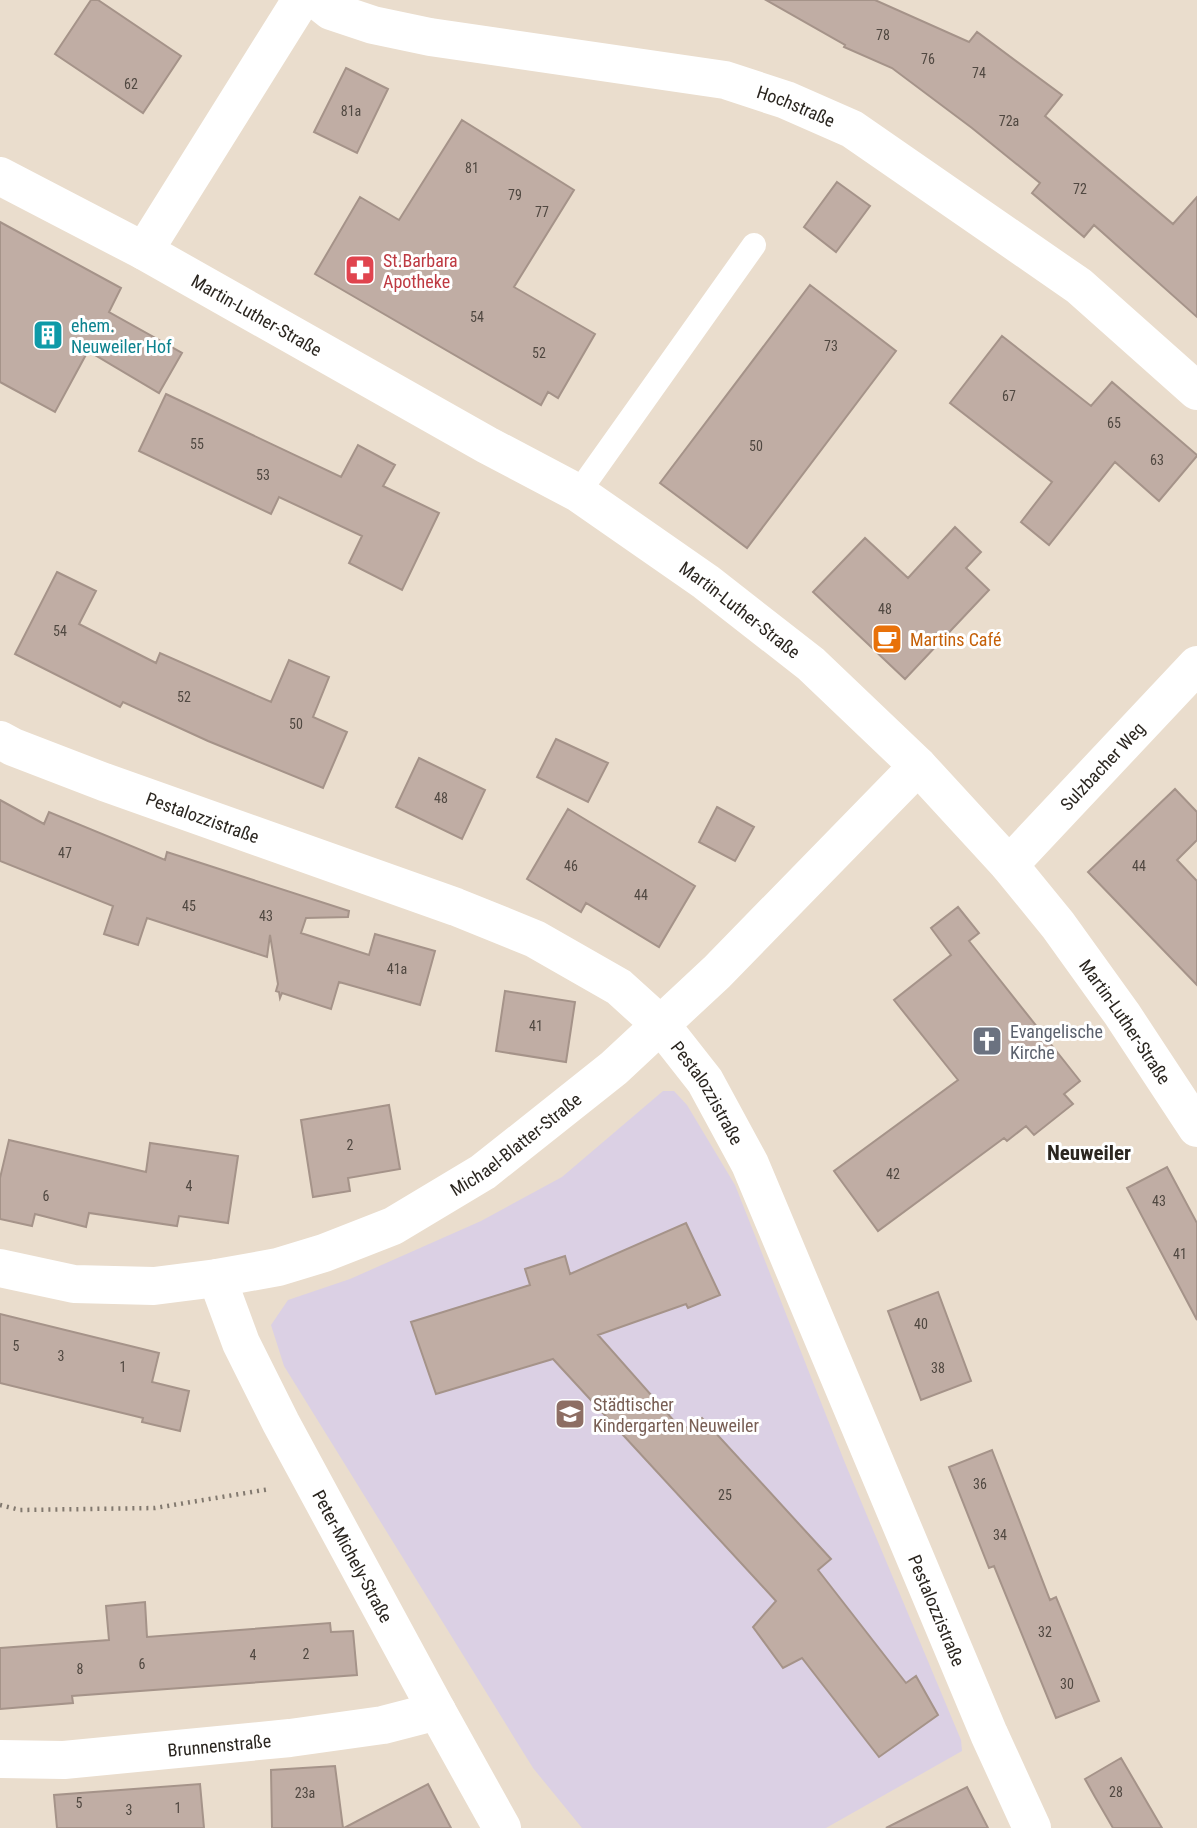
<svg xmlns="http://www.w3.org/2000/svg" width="1197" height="1828" font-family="'Roboto Condensed',sans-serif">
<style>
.education{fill:#dbd0e4}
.building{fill:#c0ada4;stroke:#a59389;stroke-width:2}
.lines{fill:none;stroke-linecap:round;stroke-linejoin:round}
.path{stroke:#82796f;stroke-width:4.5;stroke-dasharray:2 5;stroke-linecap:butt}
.service{stroke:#fff;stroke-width:24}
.minor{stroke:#fff;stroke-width:38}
.labels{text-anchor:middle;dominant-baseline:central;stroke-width:6;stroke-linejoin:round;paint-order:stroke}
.number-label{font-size:14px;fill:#504841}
.street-label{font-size:18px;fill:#2b2620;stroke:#fff}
.health-label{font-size:18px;fill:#be3a42;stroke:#fff;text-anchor:start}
.culture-label{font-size:18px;fill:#0d838f;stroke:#fff;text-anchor:start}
.food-label{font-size:18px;fill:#c56008;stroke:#fff;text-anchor:start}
.worship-label{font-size:18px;fill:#5b616d;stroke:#fff;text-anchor:start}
.education-label{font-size:18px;fill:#785e54;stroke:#fff;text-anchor:start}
.quarter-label{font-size:21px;font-weight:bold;fill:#2b2620;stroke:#fff}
</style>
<rect width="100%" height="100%" fill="#eaddcd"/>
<path class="education" d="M663 1091H674L687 1105 735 1185 845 1463 961 1740 962 1751 826 1828H582L533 1768 284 1366 271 1325 288 1300 350 1279 481 1221 562 1177Z"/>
<path class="building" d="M91 0H98L181 56 143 113 55 54Z
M766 0H875L969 42 977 32 1062 95 1045 116 1173 224 1197 197V317L1094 225 1084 237 1032 193 1040 183 972 128 892 68 844 47 845 45Z
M346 68 388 89 357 153 314 132Z
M462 120 574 190 514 287 595 334 558 398 548 392 541 405 315 274 360 197 399 220Z
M837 182 870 206 836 252 804 227Z
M0 222 121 288 109 312 182 353 159 393 88 351 55 412 0 382Z
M810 285 896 351 747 548 660 483Z
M1002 336 1091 406 1112 382 1197 455V456L1159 501 1115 462 1049 545 1021 522 1052 482 950 403Z
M166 394 341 477 358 445 395 465 383 486 439 513 402 590 349 563 362 536 279 497 271 514 139 451Z
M955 527 981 552 966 568 989 590 905 679 813 592 865 538 908 578Z
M57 572 96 591 79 624 156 663 160 653 271 702 289 660 329 677 313 717 347 732 323 788 208 741 123 702 120 707 15 654Z
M556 739 608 763 588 802 537 777Z
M419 758 485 790 462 839 396 807Z
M1175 789 1197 812V840L1177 860 1197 881V985L1088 872Z
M0 800 44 824 49 812 165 860 167 852 349 911 348 917 306 918 301 933 369 955 375 934 435 951 420 1005 339 982 331 1009 282 993 280 998 279 992 276 991 278 984 270 935 267 957 147 918 138 945 104 934 113 906 0 861Z
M717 807 754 827 735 861 699 842Z
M568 809 695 886 659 947 586 903 581 912 527 879Z
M958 907 979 933 969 941 1080 1081 1064 1094 1073 1104 1034 1135 1026 1126 1007 1141 1004 1138 878 1231 834 1171 958 1080 894 1000 951 955 931 928Z
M505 991 575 1002 566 1062 496 1051Z
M389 1105 400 1169 348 1178 350 1191 313 1197 301 1120Z
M9 1140 146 1172 150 1143 238 1156 228 1223 179 1216 177 1226 89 1213 86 1227 35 1214 32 1226 0 1219V1178Z
M1167 1167 1197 1223V1320L1127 1188Z
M686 1223 720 1295 688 1308 686 1304 598 1335 682 1430 702 1418 831 1559 818 1570 906 1683 916 1676 938 1715 879 1757 802 1658 783 1668 753 1627 776 1601 553 1359 436 1394 411 1322 530 1285 525 1269 565 1256 570 1274Z
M938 1292 971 1381 921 1400 888 1311Z
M0 1314 159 1353 152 1382 189 1391 180 1431 142 1422 143 1418 0 1383Z
M992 1450 1050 1600 1056 1597 1099 1701 1056 1718 994 1566 989 1568 949 1467Z
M145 1602 147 1637 330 1623 331 1632 353 1631 357 1675 72 1696 73 1703 0 1709V1648L109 1640 106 1606Z
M1121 1758 1162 1828H1113L1095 1797 1085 1779Z
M335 1766 343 1828H272L271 1770Z
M200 1784 204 1828H57L54 1795Z
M428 1784 451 1828H344Z
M967 1787 988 1828H886Z"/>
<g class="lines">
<path class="path" d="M0 1505 20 1510 155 1508 270 1489"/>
<path class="service" d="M578 493 754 245"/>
<g class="minor">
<path id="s1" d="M317 0 331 11 373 25 430 37 725 80 786 100 852 129 1079 286 1197 391"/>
<path id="s2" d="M0 176 144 251 487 445 578 493 706 582 811 664 918 766 1009 865 1058 925 1122 1014 1197 1128"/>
<path d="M144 251 301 0"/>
<path id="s3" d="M0 740 13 747 104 782 456 907 535 939 619 987 661 1025 705 1081 750 1164 989 1734 1032 1828"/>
<path id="s4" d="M1009 865 1197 665"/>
<path id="s5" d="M0 1268 74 1284 154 1286 217 1278 278 1267 324 1253 393 1226 483 1172 614 1068 717 972 918 766"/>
<path id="s6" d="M217 1278 241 1343 281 1423 437 1711 502 1828"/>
<path id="s7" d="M0 1759 64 1760 290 1738 383 1725 437 1711"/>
</g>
</g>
<defs>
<g id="pharmacy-square" transform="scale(1.575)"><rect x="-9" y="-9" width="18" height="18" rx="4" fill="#e0444e" stroke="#fff"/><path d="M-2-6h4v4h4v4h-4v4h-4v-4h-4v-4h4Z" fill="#fff"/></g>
<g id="building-square" transform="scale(1.575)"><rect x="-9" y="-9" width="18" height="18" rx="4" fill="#0f9aa8" stroke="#fff"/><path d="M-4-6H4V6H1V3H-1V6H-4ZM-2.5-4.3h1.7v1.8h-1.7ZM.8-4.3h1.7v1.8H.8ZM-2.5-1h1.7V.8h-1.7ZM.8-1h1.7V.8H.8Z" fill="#fff"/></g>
<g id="cafe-square" transform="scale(1.575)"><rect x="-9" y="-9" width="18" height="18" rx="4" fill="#e8710a" stroke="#fff"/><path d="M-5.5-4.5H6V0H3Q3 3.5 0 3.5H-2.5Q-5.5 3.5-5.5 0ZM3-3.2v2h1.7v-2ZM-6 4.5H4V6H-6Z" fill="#fff"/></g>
<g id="church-square" transform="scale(1.575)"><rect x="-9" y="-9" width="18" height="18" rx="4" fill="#6b7280" stroke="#fff"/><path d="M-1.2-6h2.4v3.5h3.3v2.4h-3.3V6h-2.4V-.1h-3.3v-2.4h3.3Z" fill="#fff"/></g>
<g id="school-square" transform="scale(1.575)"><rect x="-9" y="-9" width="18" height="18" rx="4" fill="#8d6e63" stroke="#fff"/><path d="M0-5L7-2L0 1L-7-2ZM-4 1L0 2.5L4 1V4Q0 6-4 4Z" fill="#fff"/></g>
</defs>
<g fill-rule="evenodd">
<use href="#pharmacy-square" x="360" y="270"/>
<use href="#building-square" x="48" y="335"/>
<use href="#cafe-square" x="887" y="639"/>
<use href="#church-square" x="987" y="1041"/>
<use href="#school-square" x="570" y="1414"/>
</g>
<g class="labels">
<g class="number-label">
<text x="883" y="35">78</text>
<text x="928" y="59">76</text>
<text x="979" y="73">74</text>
<text x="131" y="84">62</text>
<text x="351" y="111">81a</text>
<text x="1009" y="121">72a</text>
<text x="472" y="168">81</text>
<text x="1080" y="189">72</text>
<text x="515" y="195">79</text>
<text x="542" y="212">77</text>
<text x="477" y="317">54</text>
<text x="831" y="346">73</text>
<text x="539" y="353">52</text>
<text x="1009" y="396">67</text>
<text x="1114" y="423">65</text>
<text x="197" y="444">55</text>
<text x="756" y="446">50</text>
<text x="1157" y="460">63</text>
<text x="263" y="475">53</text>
<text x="885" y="609">48</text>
<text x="60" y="631">54</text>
<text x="184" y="697">52</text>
<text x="296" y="724">50</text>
<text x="441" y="798">48</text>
<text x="65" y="853">47</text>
<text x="571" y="866">46</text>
<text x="1139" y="866">44</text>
<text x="641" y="895">44</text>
<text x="189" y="906">45</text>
<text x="266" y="916">43</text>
<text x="397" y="969">41a</text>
<text x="536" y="1026">41</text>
<text x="350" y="1145">2</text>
<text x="893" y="1174">42</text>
<text x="189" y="1186">4</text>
<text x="46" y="1196">6</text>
<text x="1159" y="1201">43</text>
<text x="1180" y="1254">41</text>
<text x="921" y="1324">40</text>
<text x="16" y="1346">5</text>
<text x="61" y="1356">3</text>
<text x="123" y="1367">1</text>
<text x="938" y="1368">38</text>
<text x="980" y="1484">36</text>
<text x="725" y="1495">25</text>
<text x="1000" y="1535">34</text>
<text x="1045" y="1632">32</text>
<text x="306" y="1654">2</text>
<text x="253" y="1655">4</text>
<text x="142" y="1664">6</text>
<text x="80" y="1669">8</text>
<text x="1067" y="1684">30</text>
<text x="1116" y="1792">28</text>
<text x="305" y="1793">23a</text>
<text x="79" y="1803">5</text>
<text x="178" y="1808">1</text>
<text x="129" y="1810">3</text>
</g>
<g class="street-label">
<text stroke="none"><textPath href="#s1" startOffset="494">Hochstraße</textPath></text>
<text stroke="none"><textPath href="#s2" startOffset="292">Martin-Luther-Straße</textPath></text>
<text stroke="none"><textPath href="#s2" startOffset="859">Martin-Luther-Straße</textPath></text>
<text stroke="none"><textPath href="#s4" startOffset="136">Sulzbacher Weg</textPath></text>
<text stroke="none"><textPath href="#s3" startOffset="217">Pestalozzistraße</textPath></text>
<text stroke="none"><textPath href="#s2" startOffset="1426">Martin-Luther-Straße</textPath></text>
<text stroke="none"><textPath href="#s3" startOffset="807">Pestalozzistraße</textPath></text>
<text stroke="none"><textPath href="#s5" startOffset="551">Michael-Blatter-Straße</textPath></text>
<text stroke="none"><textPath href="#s6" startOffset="310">Peter-Michely-Straße</textPath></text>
<text stroke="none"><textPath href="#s3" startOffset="1374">Pestalozzistraße</textPath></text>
<text stroke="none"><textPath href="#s7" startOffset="220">Brunnenstraße</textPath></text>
</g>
<g class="health-label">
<text x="383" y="260">St.Barbara<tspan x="383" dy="21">Apotheke</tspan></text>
</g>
<g class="culture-label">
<text x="71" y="325">ehem.<tspan x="71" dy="21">Neuweiler Hof</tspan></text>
</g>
<g class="food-label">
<text x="910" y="639">Martins Café</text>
</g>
<g class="worship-label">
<text x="1010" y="1031">Evangelische<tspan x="1010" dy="21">Kirche</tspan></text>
</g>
<g class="education-label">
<text x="593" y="1404">Städtischer<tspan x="593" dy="21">Kindergarten Neuweiler</tspan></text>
</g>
<g class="quarter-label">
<text x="1089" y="1153">Neuweiler</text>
</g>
</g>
</svg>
